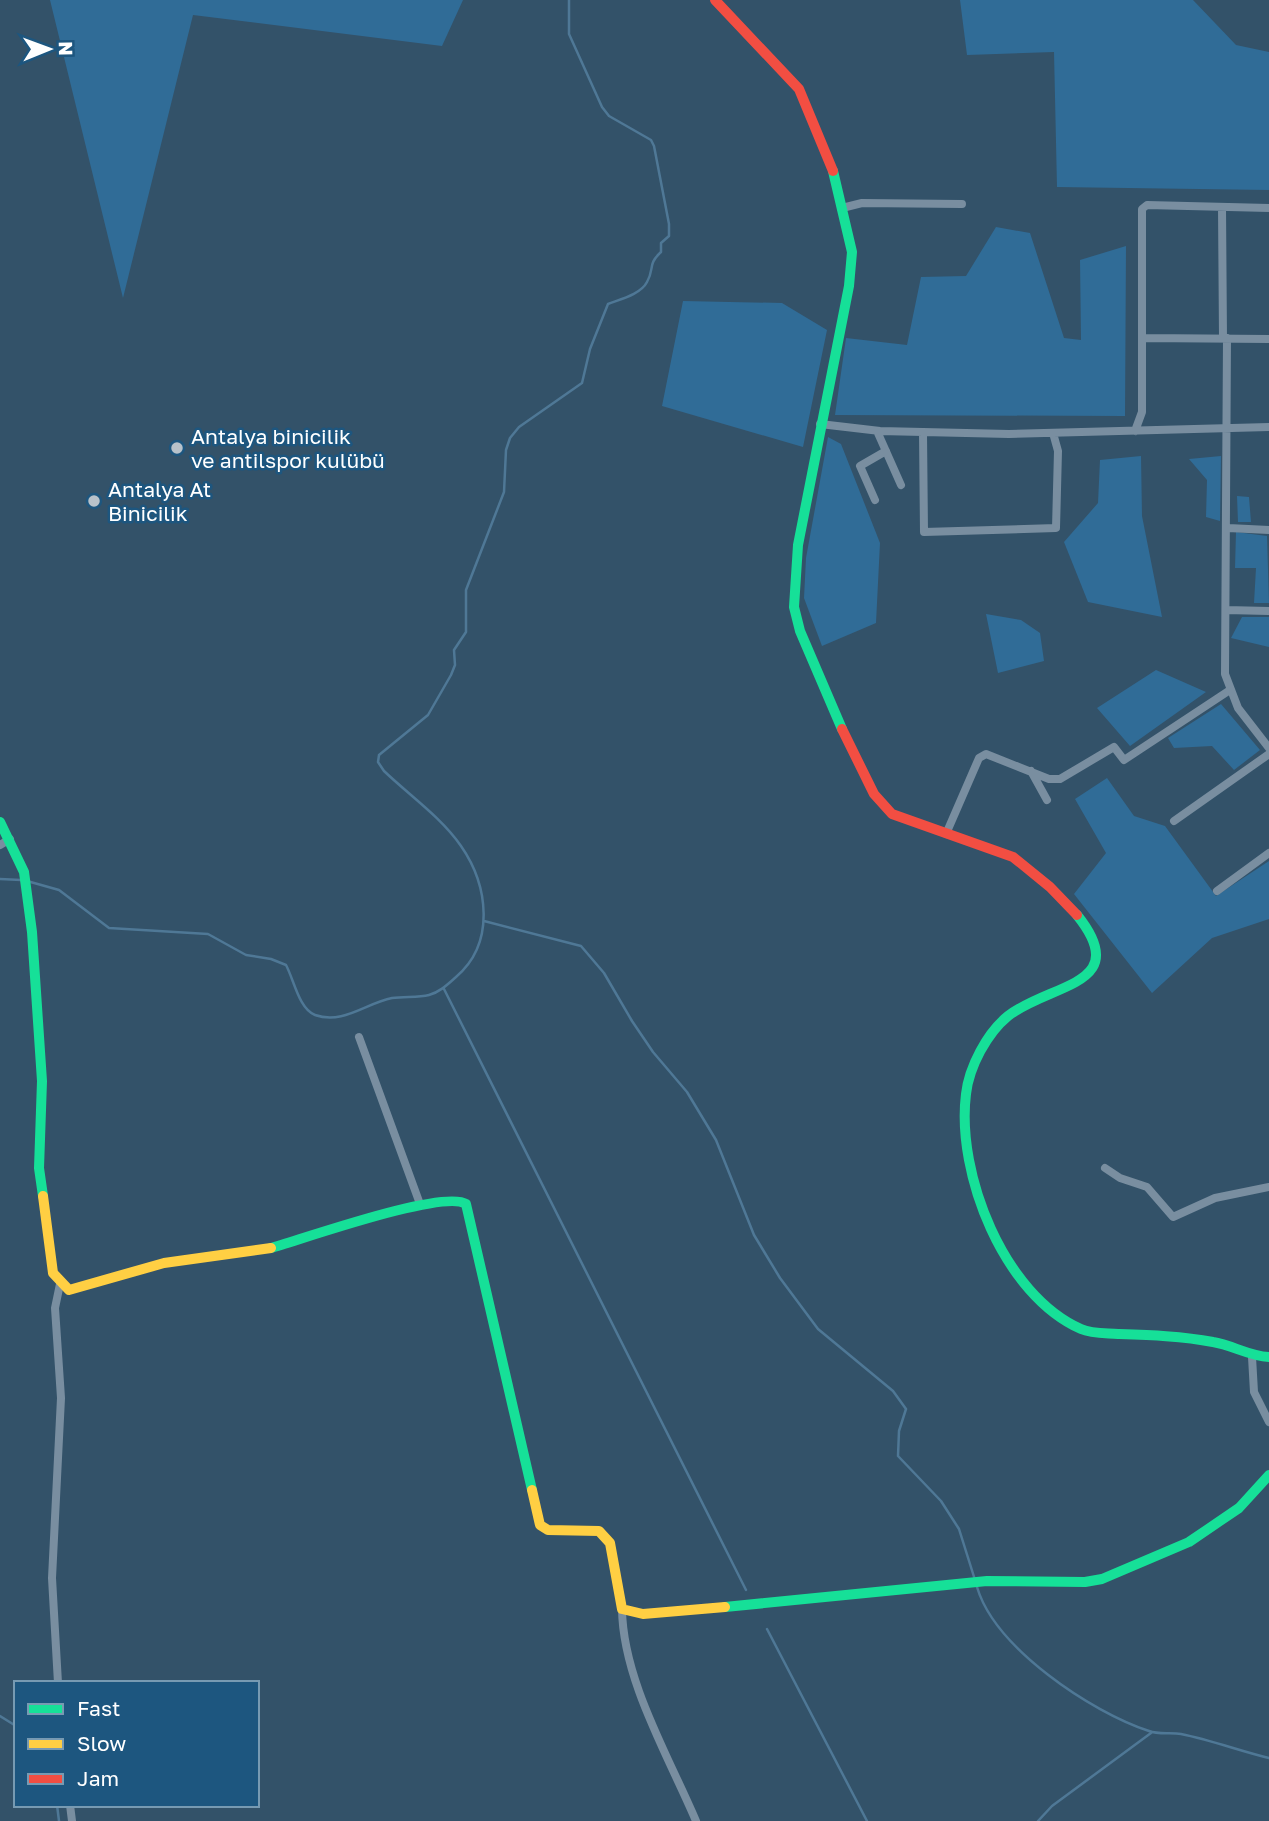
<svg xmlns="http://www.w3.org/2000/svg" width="1269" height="1821" font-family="'Golos Text',sans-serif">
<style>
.green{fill:#306c97}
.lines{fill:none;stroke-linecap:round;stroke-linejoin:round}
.stream{stroke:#4f7896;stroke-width:2.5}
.street{stroke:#798ea0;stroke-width:8}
.fast{stroke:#16e098;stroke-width:10}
.slow{stroke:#ffcf43;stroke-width:10}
.jam{stroke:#f24e42;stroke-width:10}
.poi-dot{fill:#b8c2ca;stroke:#1d567f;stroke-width:2.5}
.labels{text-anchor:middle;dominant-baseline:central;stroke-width:5;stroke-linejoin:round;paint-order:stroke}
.poi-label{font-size:21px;fill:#fff;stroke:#1d567f;text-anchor:start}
</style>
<rect width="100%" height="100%" fill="#335269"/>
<path class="green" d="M50 0H463L442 46 193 15 123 298Z
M960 0H1193L1236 45 1269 52V190L1057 187 1054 52 967 55Z
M996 227 1030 233 1064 338 1081 340 1080 260 1126 246 1125 416 835 415 846 338 907 345 921 277 966 276Z
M683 301 782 303 827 330 803 447 662 406Z
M828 437 841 444 880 543 876 623 822 646 804 598 806 558Z
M1141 456 1142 516 1162 617 1088 602 1064 542 1098 503 1100 460Z
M1221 456 1220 521 1206 517 1207 480 1189 459Z
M1237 496 1249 497 1251 522H1238Z
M1236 532 1267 536 1269 603H1254L1256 568H1235Z
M986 614 1021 620 1040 633 1044 661 998 673Z
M1242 617H1269V647L1231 638Z
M1156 670 1206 692 1130 746 1097 708Z
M1221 704 1260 750 1234 770 1212 746 1174 748 1168 738Z
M1107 778 1134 816 1165 826 1216 896 1269 861V919L1212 938 1152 993 1074 894 1106 853 1075 799Z"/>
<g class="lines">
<path class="stream" d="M0 879 21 880
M27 881 59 890 109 928 208 934 246 955 271 959 286 965C294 980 299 1009 315 1015 343 1025 366 1003 392 998 404 996 418 998 429 995 440 992 448 984 456 977 496 943 488 885 461 846 441 817 409 795 384 771L378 762 379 755 428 715 451 675 455 665 454 650 466 632V590L504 492 506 450 510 438 519 427 582 383 590 349 608 304C621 299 641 294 647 282 655 268 647 265 661 252V243L669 236V224L654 146 651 140 609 116 602 107 569 34V0
M484 921 581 946 604 973 632 1021 653 1052 687 1092 716 1140 754 1235 780 1278 818 1329 893 1391 906 1409 899 1431 898 1456 941 1501 959 1529 975 1580
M444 989 746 1590
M977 1587C995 1648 1091 1712 1149 1731 1159 1735 1171 1732 1181 1734 1211 1740 1240 1751 1269 1758
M767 1629 867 1821
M0 1716 16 1726
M57 1805 59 1821
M1038 1821 1052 1806 1151 1733"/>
<path class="street" d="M1222 207 1223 338
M842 208 862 203 962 204
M1143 338 1269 339
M1227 338 1225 674 1238 708 1269 748
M820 424 880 431 1009 434 1269 427
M877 431 901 485
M1135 431 1142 412V209L1147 205 1269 208
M923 433 924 532 1056 528 1058 451 1053 433
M875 500 860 466 886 451
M1228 528 1269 530
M1226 610 1269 611
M1031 771 1047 800
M1174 821 1269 754
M946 834 979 758 986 754 1049 779H1060L1114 747 1124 760 1230 690
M0 845 10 839
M1217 891 1269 853
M359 1037 420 1204
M1105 1168 1120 1178 1147 1187 1173 1217 1215 1198 1269 1187
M1252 1357 1254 1392 1269 1422
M622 1609C623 1680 668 1755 696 1821
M58 1683 52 1578 61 1398 55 1308 60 1284
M70 1805 72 1821"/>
<path class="fast" d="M833 171 852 252 849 286 798 545 794 607 800 631 842 729
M0 822 24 872 32 932 42 1081 39 1168 43 1196
M1077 915C1134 986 1050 983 1008 1016 987 1033 969 1067 966 1094 956 1174 1004 1295 1081 1329 1092 1334 1106 1333 1118 1334 1149 1335 1182 1336 1213 1342 1232 1345 1249 1356 1269 1357
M271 1248C303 1239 444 1189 466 1204L532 1490
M725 1607 987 1581 1085 1582 1102 1579 1189 1542 1239 1508 1269 1475"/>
<path class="slow" d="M43 1196 53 1273 69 1290 164 1263 271 1248
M532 1490 540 1525 548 1530 599 1531 610 1543 622 1609 643 1614 725 1607"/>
<path class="jam" d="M715 0 799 89 833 171
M842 729 874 794 892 814 1013 857 1050 887 1077 915"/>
</g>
<g class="poi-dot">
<circle cx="177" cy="448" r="7"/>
<circle cx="94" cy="501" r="7"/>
</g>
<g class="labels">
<g class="poi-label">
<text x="191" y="436">Antalya binicilik<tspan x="191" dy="24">ve antilspor kulübü</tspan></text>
<text x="108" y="489">Antalya At<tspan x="108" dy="24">Binicilik</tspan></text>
</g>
</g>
<rect x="14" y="1681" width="245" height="126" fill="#1d567f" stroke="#779ab2" stroke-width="2"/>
<rect x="28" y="1704" width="35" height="10" fill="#16e098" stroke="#779ab2" stroke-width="2"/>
<text x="77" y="1716" font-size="21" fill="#ffffff">Fast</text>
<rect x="28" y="1739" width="35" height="10" fill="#ffcf43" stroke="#779ab2" stroke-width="2"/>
<text x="77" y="1751" font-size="21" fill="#ffffff">Slow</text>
<rect x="28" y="1774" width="35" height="10" fill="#f24e42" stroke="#779ab2" stroke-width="2"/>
<text x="77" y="1786" font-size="21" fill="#ffffff">Jam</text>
<g transform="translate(49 49) rotate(89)" stroke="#1d567f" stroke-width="5" paint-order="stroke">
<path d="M0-5L12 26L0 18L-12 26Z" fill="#ffffff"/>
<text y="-10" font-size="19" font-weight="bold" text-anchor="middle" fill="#ffffff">N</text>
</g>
</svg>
